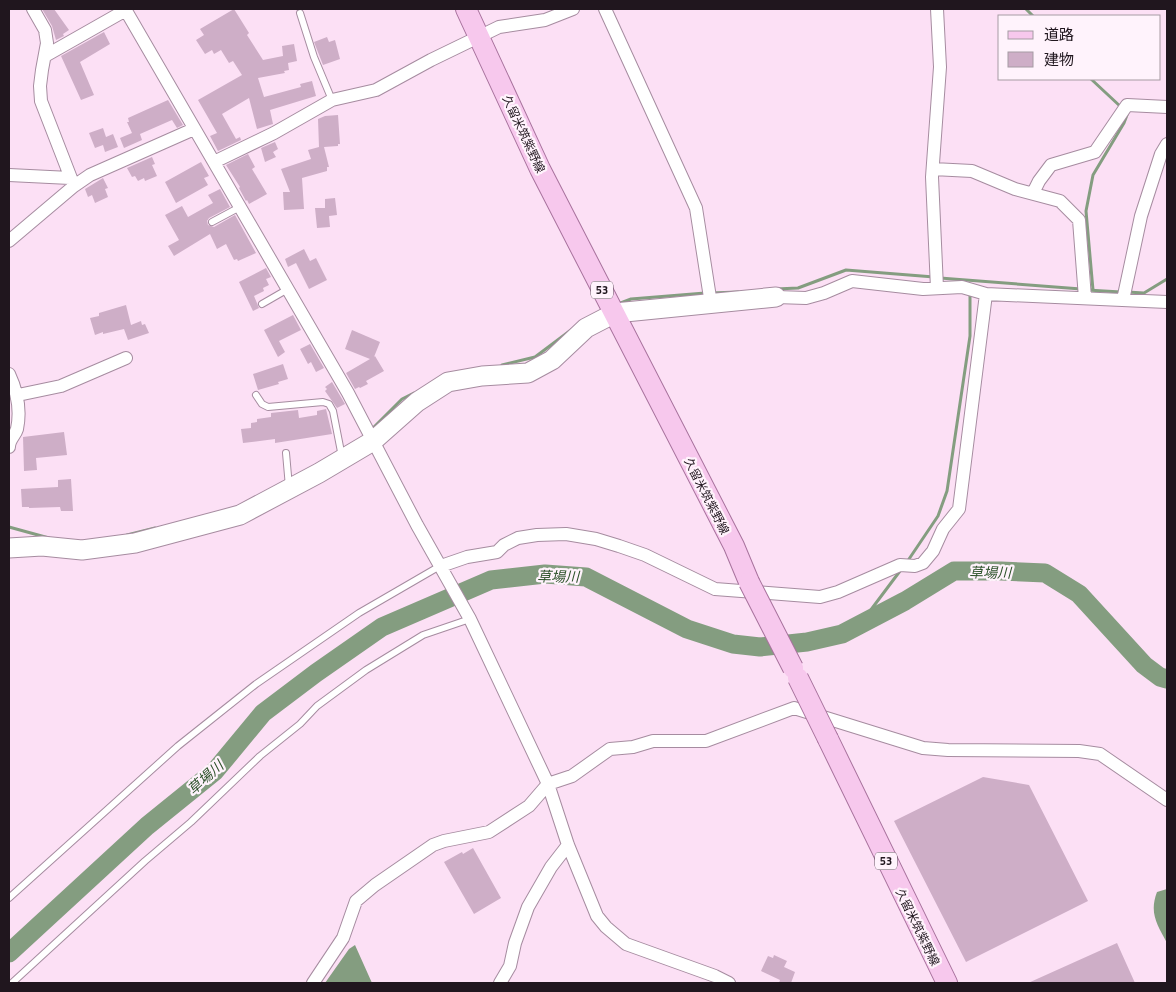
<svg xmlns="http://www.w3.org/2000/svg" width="1176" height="992" font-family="'Titillium Web','Noto Sans JP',sans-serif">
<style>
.water{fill:#849d80}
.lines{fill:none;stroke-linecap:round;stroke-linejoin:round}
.stream{stroke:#849d80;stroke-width:3}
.river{stroke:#849d80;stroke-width:19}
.building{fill:#ceaec7}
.lane-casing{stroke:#a68ca0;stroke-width:8}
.street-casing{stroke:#a68ca0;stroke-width:14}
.secondary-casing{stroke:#a68ca0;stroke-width:21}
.primary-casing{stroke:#a8729d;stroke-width:22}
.lane{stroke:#fff;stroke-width:6}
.street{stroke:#fff;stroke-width:12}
.secondary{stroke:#fff;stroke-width:19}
.primary{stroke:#f7c8ed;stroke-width:20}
.primary-bridge-casing{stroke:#a8729d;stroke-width:22;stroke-linecap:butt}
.primary-bridge{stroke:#f7c8ed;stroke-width:20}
.labels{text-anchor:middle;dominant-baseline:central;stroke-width:4.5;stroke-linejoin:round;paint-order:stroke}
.shield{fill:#fff3fc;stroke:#635861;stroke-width:1}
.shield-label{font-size:11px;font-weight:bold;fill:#20161e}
.street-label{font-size:12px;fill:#20161e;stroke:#fff3fc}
.water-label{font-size:14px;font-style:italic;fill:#2a5027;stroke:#fff3fc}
</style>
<rect width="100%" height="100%" fill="#fce0f5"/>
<path class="water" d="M1167 889V943C1157 924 1149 913 1157 892Z
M355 945 372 983H325L349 949Z"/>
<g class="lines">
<path class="stream" d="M1026 9 1033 16
M1091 79 1121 107
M940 278 1081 289
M776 289 798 288 846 270 934 277
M1087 290 1121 292
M1093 290 1086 211 1093 175 1124 123 1127 115
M1127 292 1144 293 1167 279
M711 293 738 292
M618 304 631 299 705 293
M502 365 535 357 571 330
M372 429 402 399 414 393
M9 527 49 538
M127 535 155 528
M907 562 938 516 947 491 970 336V294
M861 623 900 571"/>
<path class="river" d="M9 953 147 826 215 771 263 713 316 673 382 627 491 580 545 574 586 577 687 629 733 644 760 647 807 642 842 634 905 601 954 571H1001L1045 573 1079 594 1144 665 1160 677 1167 679"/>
</g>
<path class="building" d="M42 9H54L69 30 63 34 64 36 56 40 52 26Z
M234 9 249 33 247 35 263 60 283 56 282 46 294 44 297 61 288 63 289 70 284 71 285 73 258 78 264 97 301 87 300 84 312 81 316 96 270 110 273 124 257 129 249 98 222 114 236 139 240 137 241 140 218 151 210 136 217 133 198 100 242 75 233 61 229 63 221 50 214 54 212 50 205 54 196 40 204 35 200 29Z
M104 32 110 44 80 62 94 95 81 100 61 56Z
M327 37 329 42 335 40 340 59 323 65 314 42Z
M168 100 183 125 177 128 172 120 140 134 142 140 124 148 120 138 132 133 127 122H129L128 118Z
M338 115 340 144H338V146L324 147 329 167H327V171L302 178 304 209 284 210 283 192H290L281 169 311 159 308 150 319 147 318 119 325 116Z
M103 128 106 137 113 134 118 147 105 152 103 145 95 148 89 133Z
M275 142 278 149 273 152 276 157 265 162 261 148Z
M248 154 255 167 252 169 267 194 249 204 247 200 246 201 239 188 240 187 226 165Z
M152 157 155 164 152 165 157 176 145 181 144 178 138 181 135 176 132 177 127 168Z
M201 162 209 176 204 178 208 185 176 203 165 182Z
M103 178 108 188 105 189 108 197 95 203 92 195 88 197 85 189Z
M220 189 230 207 209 218 207 221 208 225 214 227 235 215 256 253 238 261 237 259 234 260 226 244 217 249 210 234 174 256 168 246 179 240 165 215 182 206 188 217 213 203 208 195Z
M335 198 337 215 329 216 330 227 317 228 315 208H325V199Z
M304 249 310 261 316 258 327 280 309 289 296 263 288 267 285 259Z
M266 268 271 277 266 279 269 285 263 288 264 291 254 296 259 308 253 311 239 282Z
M126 305 131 325 141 321 142 325 145 324 149 333 128 340 124 329 103 334V332L95 335 90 318 99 316V313Z
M293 315 301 330 279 341 285 352 278 357 264 330Z
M352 330 380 342 374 357 375 356 384 371 366 381 368 384 360 388 359 387 355 389 346 373 370 359 345 349Z
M310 344 324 368 316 372 311 362 308 364 300 349Z
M283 364 288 379 278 382 279 384 258 390 253 374Z
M332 382 345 404 337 408 325 391 327 389 325 387Z
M326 409 332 434 275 443V439L243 443 241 429 251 428V423L257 422V419L271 417V413L298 410 299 418 317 415V411Z
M64 432 67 455 36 458 37 470 24 471 23 437Z
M71 479 73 511H61L60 507 29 508V507H22L21 489 58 487V480Z
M983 777 1029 785 1088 901 966 962 894 821Z
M473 848 501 898 474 914 444 862 462 852 463 854Z
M1117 943 1135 983H1028Z
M774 955 787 961 784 967 795 972 791 983H779L780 980 761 971 768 956 773 958Z"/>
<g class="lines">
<g class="lane-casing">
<path id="lane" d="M300 13 314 57 332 100
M212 222 240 207
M262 304 288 289
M256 395 262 404 268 407 323 402 329 404 333 411 342 457
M286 453 289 487
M9 898 178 746 256 684 359 613 440 566
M12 983 145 861 191 822 260 756 300 724 317 706 366 670 423 635 470 619"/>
</g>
<g class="street-casing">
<path id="street" d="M33 9 45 30 47 43 42 70 40 86 41 101 74 186
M125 9 348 393 417 525 470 619 548 784 568 845 597 916 606 927 626 944 715 976 729 983
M605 9 696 208 711 304
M937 9 940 67 932 177 937 288
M45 56 126 10
M214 162 274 133 332 100 376 90 431 60 499 27 545 20 573 9
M933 169 972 171 1015 189 1060 201 1079 220 1085 298
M9 175 70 178
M1033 193 1039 181 1051 165 1095 152 1127 105 1167 107
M9 241 74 186 90 175 194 129
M776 297 806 298 824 293 852 281 923 289 962 287 986 294 1167 302
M1123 300 1141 216 1161 154 1167 144
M9 374C17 391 21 410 17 429 15 436 9 439 9 447
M18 395 61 386 126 358
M441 566 467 557 497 552 504 545 518 538 537 535 566 534 596 539 619 546 645 555 715 589 820 597 838 592 900 565 915 566 923 563 933 551 943 529 959 509 986 294
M313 983 343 938 356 901 375 885 433 845 444 841 489 832 529 806 548 784 572 776 610 749 633 747 653 741H706L794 708 923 748 948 750 1079 751 1100 754 1167 800
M500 983 510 966 515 943 528 907 551 867 568 845"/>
</g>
<g class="secondary-casing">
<path id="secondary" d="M9 548 42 546 82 550 135 543 240 515 319 473 373 441 417 402 448 382 482 376 528 373 552 360 586 328 615 313 776 297"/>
</g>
<g class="primary-casing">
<path id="primary" d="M466 9 540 169 734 546 749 582
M828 739 947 983"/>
</g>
<use href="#lane" class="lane"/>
<use href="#street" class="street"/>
<use href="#secondary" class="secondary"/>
<use href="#primary" class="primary"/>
<g class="primary-bridge-casing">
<path id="primary-bridge" d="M749 582 793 668
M798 678 828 739"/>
</g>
<use href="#primary-bridge" class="primary-bridge"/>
</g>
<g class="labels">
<g class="shield">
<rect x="591" y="281.5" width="22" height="17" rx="4"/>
<rect x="875" y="852.5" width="22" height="17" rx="4"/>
</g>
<g class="shield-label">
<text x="602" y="290">53</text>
<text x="886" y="861">53</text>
</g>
<g class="street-label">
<text transform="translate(524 134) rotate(65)">久留米筑紫野線</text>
<text transform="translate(707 496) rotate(63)">久留米筑紫野線</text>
<text transform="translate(918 927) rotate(64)">久留米筑紫野線</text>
</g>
<g class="water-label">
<text transform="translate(990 572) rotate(1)">草場川</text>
<text transform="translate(558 576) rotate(1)">草場川</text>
<text transform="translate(205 777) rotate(-42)">草場川</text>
</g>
</g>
<rect width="1176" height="992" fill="none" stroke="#20161e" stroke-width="20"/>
<rect x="998" y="15" width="162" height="65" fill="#fff3fc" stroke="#a69ba3"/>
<rect x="1008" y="31" width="25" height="8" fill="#f7c8ed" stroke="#a69ba3"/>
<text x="1044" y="40" font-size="15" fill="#20161e">道路</text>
<rect x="1008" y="52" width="25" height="15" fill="#ceaec7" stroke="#a69ba3"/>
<text x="1044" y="65" font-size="15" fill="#20161e">建物</text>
</svg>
